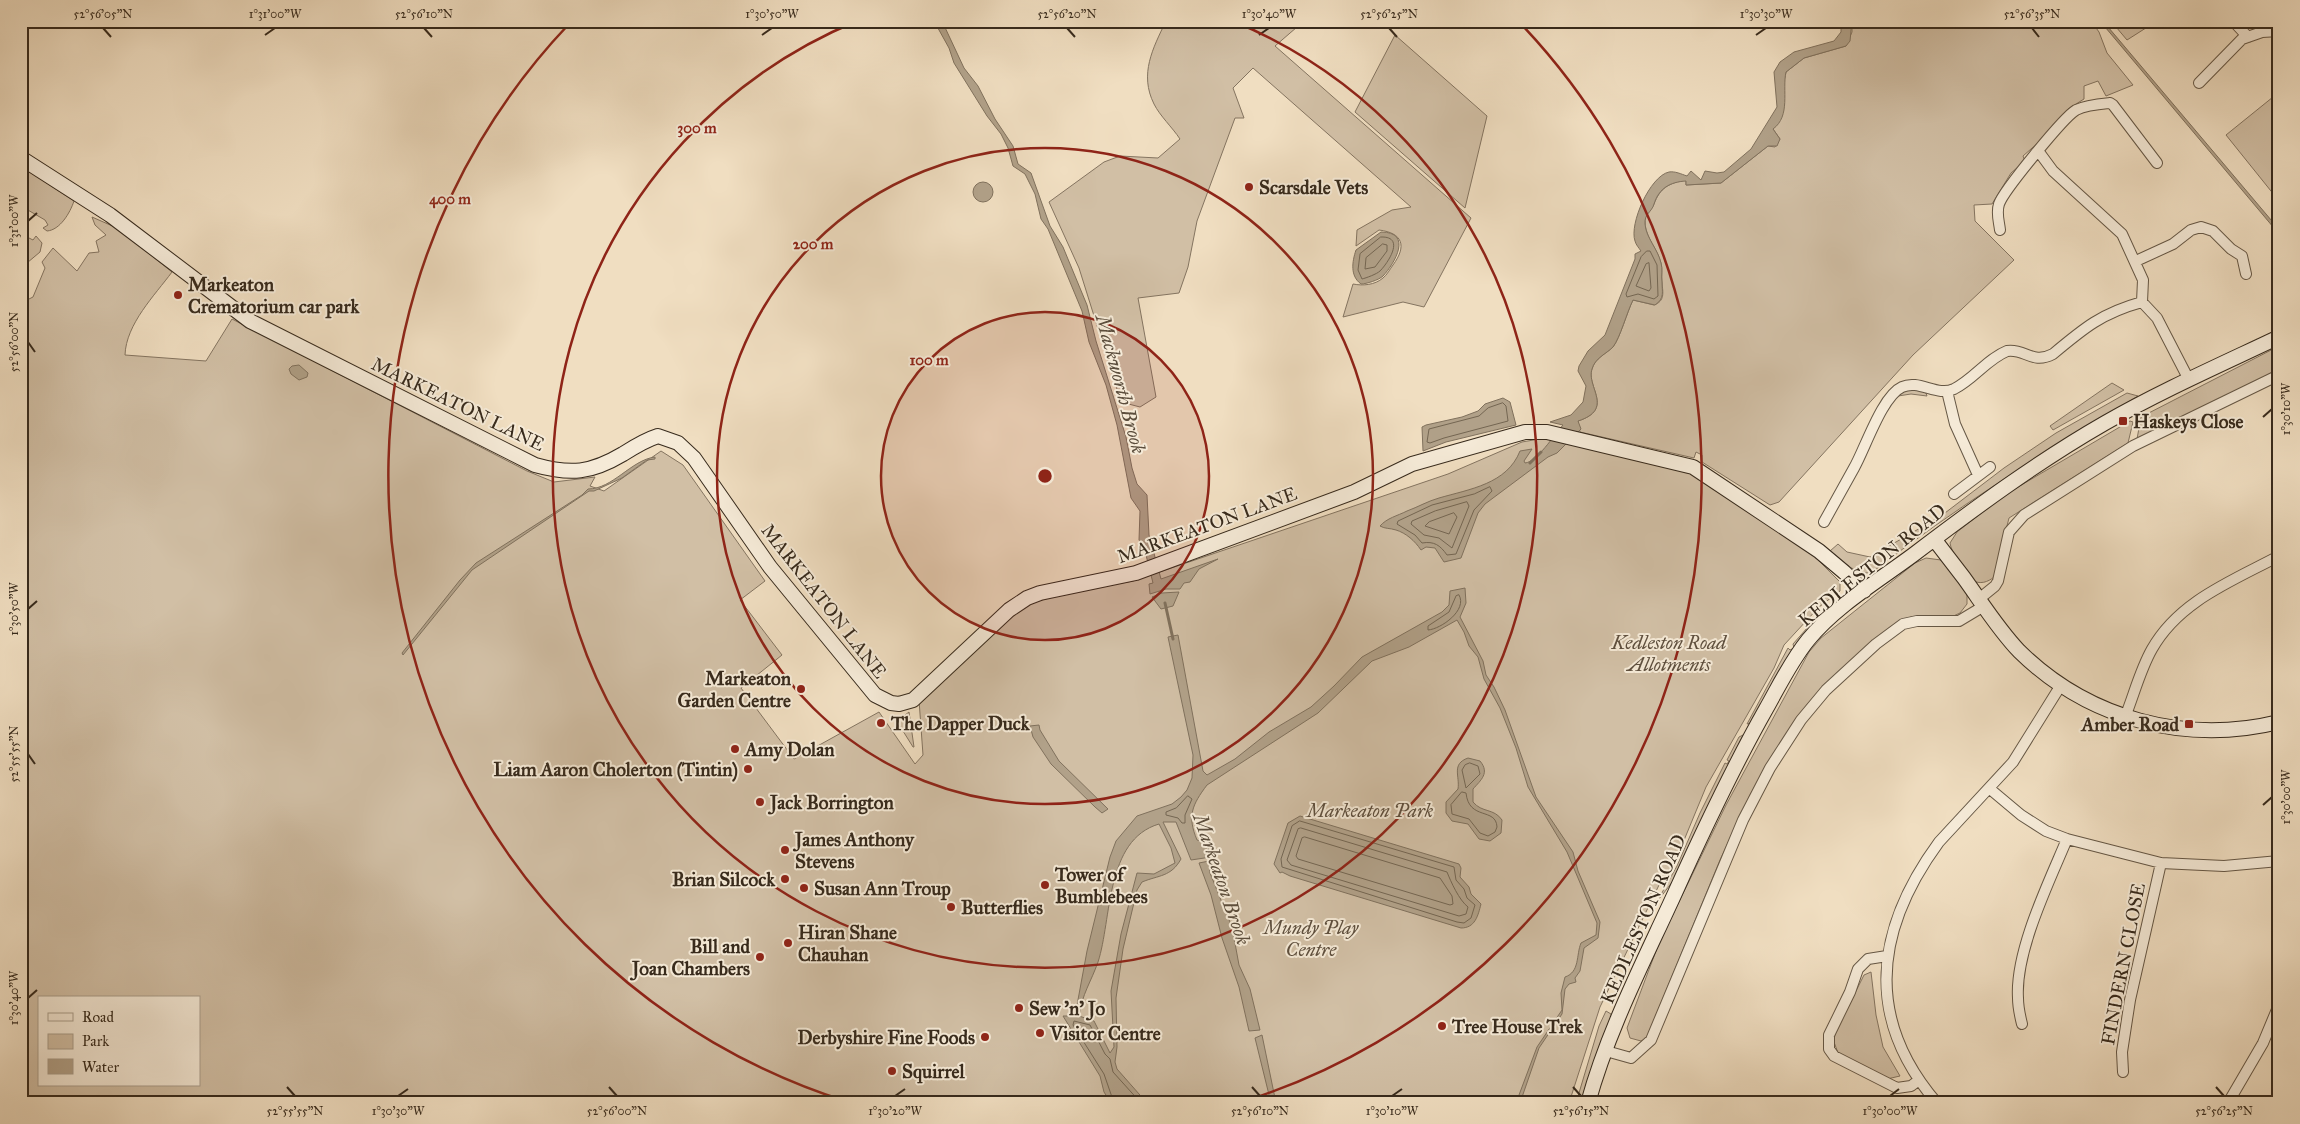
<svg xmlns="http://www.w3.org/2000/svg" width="2300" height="1124" font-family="'IM FELL Great Primer',serif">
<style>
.green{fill:#d1bfa5;stroke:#847460;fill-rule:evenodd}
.water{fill:#b1a189;stroke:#80715d;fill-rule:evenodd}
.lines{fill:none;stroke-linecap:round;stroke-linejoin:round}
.shore{stroke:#746652;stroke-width:1}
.stream{stroke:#80715d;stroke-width:3}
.street-casing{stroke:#655745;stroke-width:12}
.secondary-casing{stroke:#372a1c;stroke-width:16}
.street{stroke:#f5ead7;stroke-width:10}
.secondary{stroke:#f5ead7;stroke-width:14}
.ticks{fill:none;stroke:#372a1c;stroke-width:2}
.ring{fill:none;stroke:#8f2418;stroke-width:2.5}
.poi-dot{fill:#8f2418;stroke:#f5ead7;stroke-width:2}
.labels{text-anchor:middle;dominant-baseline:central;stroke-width:4;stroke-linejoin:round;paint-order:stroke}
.poi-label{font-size:19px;font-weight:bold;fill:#372a1c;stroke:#f5ead7;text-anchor:start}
.street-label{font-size:19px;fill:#372a1c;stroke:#f5ead7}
.park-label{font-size:19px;font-style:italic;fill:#5e4f3e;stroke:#f5ead7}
.water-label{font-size:20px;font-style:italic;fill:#5c4e3d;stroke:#f5ead7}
.centre{fill:#8f2418;stroke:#f5ead7;stroke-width:2.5}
.ring-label{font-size:15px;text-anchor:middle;font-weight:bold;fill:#8f2418;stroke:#f5ead7;stroke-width:4;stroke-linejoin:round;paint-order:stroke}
.neatline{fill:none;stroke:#372a1c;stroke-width:2}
.ticks-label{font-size:12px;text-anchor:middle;fill:#372a1c}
</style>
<rect width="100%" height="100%" fill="#f0dec1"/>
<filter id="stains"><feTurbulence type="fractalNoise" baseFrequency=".004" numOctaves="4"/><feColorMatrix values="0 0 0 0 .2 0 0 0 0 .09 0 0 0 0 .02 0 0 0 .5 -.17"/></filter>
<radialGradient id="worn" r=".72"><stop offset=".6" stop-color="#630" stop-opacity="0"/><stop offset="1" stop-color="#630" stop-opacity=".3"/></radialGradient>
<path class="green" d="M1166 21H1304L1275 46 1471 218 1424 307 1403 302 1343 317 1353 284C1363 286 1375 285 1383 278 1387 275 1390 269 1393 265 1407 246 1403 233 1379 230L1356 246 1357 230 1392 210 1411 207 1253 68 1233 88 1244 118H1235L1197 221 1188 267 1179 293 1138 298 1156 397 1140 407 1121 402 1079 268 1049 202 1104 162 1120 156 1158 158 1180 139C1172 127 1160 116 1154 104 1139 74 1153 48 1166 21Z
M1852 21H2091L2099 32 2107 53 2133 85 2106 96 2098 81 2084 86V99L2068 109 2056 127 2023 156 2025 161 2011 173 1992 204 1974 205 1975 221 2014 260 1913 355 1779 502 1770 505 1702 462V455L1696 452 1694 458 1580 432 1578 421C1615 409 1586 387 1592 369 1595 358 1606 354 1613 347 1620 338 1627 312 1633 300L1654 305C1665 301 1663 293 1662 283 1661 275 1663 267 1660 260 1656 247 1644 235 1645 220 1645 213 1652 210 1654 204 1660 188 1669 183 1686 180V185L1721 183 1768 146 1775 147 1780 139 1773 129 1786 72 1804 58 1846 46 1852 32Z
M2111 21H2151L2149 26 2127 40Z
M1395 35 1487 116 1465 208 1355 112Z
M2273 97 2279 104V201L2226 135Z
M21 166 74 201C70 213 60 230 47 231L43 228 48 225 45 220 21 206Z
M92 217 117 228 172 272C155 295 126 324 125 355L206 361 232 319 527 471 554 482 595 477 590 486 604 491 661 451 683 465 765 581 740 600 782 655 741 688 794 759 879 712 915 764 923 755 919 700 1008 617 1027 604 1072 592 1133 581 1448 474 1522 442 1545 438 1681 469 1708 481 1811 553 1840 582V591L1819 607 1784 645 1774 668 1706 787 1675 862 1660 883 1600 1007 1569 1103H21V298L25 301 33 297 45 268 42 262 53 248 77 271 89 253 99 252 96 241 106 235 95 225ZM39 998H199V1085H39Z
M21 234 33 240 36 236 42 243 40 252 21 268Z
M2279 346V370L2137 439 2141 417Z
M2112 383 2124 390 2053 430 2050 426Z
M1917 389 1926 393 1927 396 1911 394 1898 396 1905 390Z
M2127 393 2138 396C2046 451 1955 508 1871 573 1854 574 1842 561 1830 551L1838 544 1847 552 1870 557 1941 516 2004 468 2056 433Z
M2130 421 2133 422 2128 443 2009 518 1994 577C1988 582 1980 585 1972 580 1965 574 1951 552 1950 543L1957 532 2006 494Z
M1926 558 1941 560 1967 592V604L1960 613 1949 618 1911 617 1896 623 1864 649 1809 702 1773 754 1750 795 1720 860 1654 1020 1649 1038 1641 1041 1630 1038 1627 1028 1659 943 1726 805 1809 652 1821 638 1915 563Z
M1815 619V621L1818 622 1751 723 1747 724 1788 648 1790 650 1794 648 1793 644Z
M909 712 914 747H913L898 723 900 719Z
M1743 735 1676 877 1660 898H1659L1677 866 1700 813 1725 763 1727 764 1729 761 1727 760 1739 737Z
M1871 972 1876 1015 1883 1047 1900 1076 1887 1079 1838 1053 1834 1042 1835 1033 1864 975Z
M1606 1011 1611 1014 1612 1018 1581 1103H1576L1599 1026Z"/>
<path class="water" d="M934 21H942L964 68 978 86 995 119 1013 146 1018 164 1031 173 1050 226 1063 247 1087 305 1096 341 1126 437 1132 468 1137 484 1147 495 1149 535 1161 579 1218 559 1199 569 1190 582 1184 583 1180 589H1166L1150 594 1149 584 1153 583 1144 547 1139 540 1140 511 1131 498 1117 425 1106 385 1089 342 1082 311 1048 229 1041 219 1035 194 1025 174 1013 166 1008 148 1001 134 987 116 954 63 949 48Z
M1841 21H1852L1850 41 1846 46 1804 58 1786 72C1782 90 1791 116 1773 129L1780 139 1777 146H1768L1721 183 1686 185V181C1670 182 1659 188 1654 204 1652 212 1644 214 1645 224 1646 238 1658 249 1661 263 1663 269 1661 275 1662 282 1662 292 1665 298 1655 305L1633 300C1627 312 1620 338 1613 347 1606 354 1595 358 1592 369 1586 387 1615 409 1578 421L1581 429 1557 453 1548 457 1485 504 1478 513 1461 558 1444 562 1435 548 1426 547 1421 550C1415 541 1406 533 1396 530 1390 528 1385 529 1380 526 1387 518 1397 516 1407 511 1418 507 1428 501 1439 498 1470 489 1507 484 1520 451L1532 449 1524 461 1525 463C1537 462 1554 435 1563 425L1550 422 1571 415 1583 402 1586 386 1578 371 1579 366 1588 351 1605 335 1635 259V254L1641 251C1639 248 1636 245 1635 241 1629 224 1650 176 1669 172 1675 171 1681 174 1687 176L1691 171 1701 180 1705 171 1717 173 1724 172 1751 149 1777 107 1774 72 1780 62 1794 52 1834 41 1841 32Z
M2100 21H2103L2277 227 2279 234Z
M973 192a10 10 0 1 1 20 0a10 10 0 1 1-20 0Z
M1381 232C1413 232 1395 263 1383 276 1379 280 1366 284 1361 284 1350 276 1352 262 1356 250Z
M299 365 308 373 307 377 299 380 291 374 289 369 292 366Z
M1503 398 1510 402 1516 425 1446 442 1423 451 1422 427 1426 425 1462 417 1478 411 1485 404Z
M655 457V459L647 460 622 478 594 491H589L472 570 403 655 402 653 460 580 476 563 582 495 588 489C613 489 631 460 655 457Z
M1465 588 1466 603 1460 617 1483 661 1486 675 1494 687 1505 710 1536 797 1573 852 1578 871 1600 922 1598 938 1584 948 1580 971 1575 978 1576 982 1569 984 1565 989 1562 1014 1539 1048 1520 1103H1516L1537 1047 1562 1010 1561 993 1565 977C1580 972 1576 955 1581 943L1596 935 1597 923 1567 852 1528 787 1516 748 1500 708 1484 679 1478 657 1469 646 1464 632 1457 620 1409 647 1372 661 1318 713 1207 785C1192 805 1187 816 1197 840 1208 842 1208 846 1211 857L1191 860 1176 822H1163L1181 859C1171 877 1159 875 1142 882L1137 890 1123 949 1116 998 1117 1047 1115 1062 1117 1069 1147 1103H1111L1104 1092 1100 1076 1063 1016H1075L1087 951 1110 857 1116 841 1137 816 1172 804 1181 797 1187 790 1192 778 1193 755 1168 637 1178 635 1203 771 1207 775 1235 759 1269 732 1311 707 1334 686 1362 657 1442 612 1449 605 1450 591ZM1159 824 1171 848 1175 863 1154 874 1137 873 1121 934 1111 991 1114 1047 1110 1053 1094 1021 1079 1016C1082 994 1091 982 1098 962 1112 919 1105 840 1159 824Z
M1179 592 1173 606 1161 609 1152 597 1162 593Z
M1039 725 1040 730 1059 761 1108 809 1102 813 1095 807 1051 764 1033 737 1030 726Z
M1468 758 1480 761C1490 773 1481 780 1473 789V802C1482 813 1494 808 1502 820L1501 833 1490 841 1479 839 1468 824 1452 821 1446 813V802L1458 789C1460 776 1451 764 1468 758Z
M1300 816 1459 864 1461 868 1460 877 1469 887 1471 894 1481 904C1478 916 1475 928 1461 928L1290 876 1282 872 1280 873 1274 864 1288 823Z
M1209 861 1210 873 1232 927 1239 965 1250 989 1260 1030 1249 1031 1239 987 1222 938 1211 895 1199 863Z
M1262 1035 1276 1103H1271L1255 1038Z"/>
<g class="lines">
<path class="shore" d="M1381 237C1406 236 1388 263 1380 271 1377 274 1366 278 1362 279L1358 270 1360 254Z
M1383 244 1387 245V251L1375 267 1365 269 1366 258Z
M1647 251H1650L1657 265 1658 296 1654 299 1638 294 1627 297 1626 294 1641 257Z
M1649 263 1651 288 1649 291 1636 286 1646 264Z
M1503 403 1506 406 1508 421 1444 438 1430 443 1427 442 1429 429 1479 416 1488 408Z
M1490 487 1492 491 1474 510 1456 554 1447 555C1440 545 1434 541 1422 543L1415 535 1397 524 1398 521 1432 505 1474 494Z
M1467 502 1469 506 1452 548 1439 538 1424 535 1411 524 1412 521 1435 511Z
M1454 513 1457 517 1449 534 1425 526 1429 522Z
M1459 595C1468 610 1441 629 1428 630V626L1449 612 1456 596Z
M1470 763 1478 766 1480 774 1466 788 1462 770 1465 765Z
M1462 792 1466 793C1469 821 1496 807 1497 827L1495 832 1488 836 1480 833 1469 819 1452 814 1451 805Z
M1188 796 1192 799 1185 815V823H1182L1178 818 1166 815V812L1176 808Z
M1300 821 1454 867 1456 880 1464 889 1467 898 1475 905 1471 918 1464 923 1457 922 1282 867 1281 859 1292 826Z
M1301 828 1447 872C1451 882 1459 900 1468 907L1466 914 1459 916 1291 865 1287 860 1298 829Z
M1305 837 1440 878 1452 896 1453 904 1450 905 1298 859 1296 856 1302 838Z
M1114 1103 1104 1074 1073 1025 1074 1021 1090 1025 1105 1054 1110 1059 1113 1072 1141 1103"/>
<path class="stream" d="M1530 463 1541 452
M1165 603 1173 639"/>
<g class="street-casing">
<path id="street" d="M2233 21 2248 37
M2199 83 2242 39 2262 32 2279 31
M2039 152 2053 171 2122 234 2143 280 2142 302
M2000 230C1999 221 1996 213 1999 204 2004 190 2064 117 2076 110 2086 105 2099 104 2110 103L2113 105 2157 163
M2136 261 2173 244 2191 230 2201 227 2213 231 2231 249 2242 256 2246 274
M1947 391 1955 424 1978 475
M1954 494 1990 467
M1824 522C1834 504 1844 486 1854 468 1865 449 1882 396 1902 387 1919 379 1937 397 1954 389 1974 379 1987 359 2007 351 2025 348 2032 365 2053 354 2084 328 2102 313 2142 302L2157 318 2188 378
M1979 599 1995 586 1998 581 2009 532 2024 515 2133 446 2279 375
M2125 717C2134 695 2140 670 2152 649 2179 601 2232 581 2279 556
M1990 789 2021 815 2046 831 2067 839 2161 863 2224 866 2279 861
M1887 956 1868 959 1858 969 1850 992 1829 1035V1049L1834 1056 1897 1088 1911 1086 1919 1080
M2022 1024C2020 1016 2018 1006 2018 998 2015 951 2049 882 2067 839
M1606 1051 1631 1058 1651 1040 1743 820 1770 768 1801 720 1826 690 1876 644 1903 624 1917 621H1959L1984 606
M2123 1072 2122 1052 2130 1000 2161 863
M1937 1103C1863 1017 1876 928 1939 842L2013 762 2061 685
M2228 1103 2263 1043 2278 1007"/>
</g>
<g class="secondary-casing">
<path id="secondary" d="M21 158 110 215 250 321 535 465C571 475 591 473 623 454 634 447 645 440 658 436L678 443 694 458 770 567 875 695 891 703 899 704 913 700 1009 610 1027 598 1040 593 1136 573 1354 492 1412 464 1525 432H1547L1693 467 1819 551 1844 572 1864 591
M1934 539C1944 552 1954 565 1964 578 1982 603 1998 629 2019 651 2088 719 2185 745 2279 722
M1588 1103C1608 1030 1644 961 1675 893 1703 831 1732 769 1766 709 1779 686 1791 661 1808 640 1836 606 1878 581 1913 555 1975 508 2037 462 2105 423 2161 391 2220 365 2279 337"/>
</g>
<use href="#street" class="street"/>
<use href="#secondary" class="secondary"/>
</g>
<path class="ticks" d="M103 28 111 37M424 28 432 37M1067 28 1075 37M1389 28 1397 37M2032 28 2039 37M265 35 275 28M762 35 772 28M1259 35 1269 28M1756 35 1766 28M28 221 37 213M28 342 35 352M2263 417 2272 409M28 609 37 601M28 754 35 764M2263 805 2272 797M28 998 37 990M287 1087 295 1096M609 1087 617 1096M1252 1087 1260 1096M1573 1087 1581 1096M2216 1087 2224 1096M398 1096 408 1089M895 1096 905 1089M1392 1096 1402 1089M1890 1096 1899 1089"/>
<circle cx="1045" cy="476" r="164" fill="#8f2418" fill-opacity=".12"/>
<g class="ring">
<circle cx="1045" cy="476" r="164"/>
<circle cx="1045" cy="476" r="328"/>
<path d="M1233 21A492 492 0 1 1 857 21"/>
<path d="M848 1102A656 656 0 0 1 569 24M1521 24A656 656 0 0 1 1242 1102"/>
</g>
<g class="poi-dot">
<circle cx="1249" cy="187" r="5"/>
<circle cx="178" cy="295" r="5"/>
<rect x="2118" y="416" width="10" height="10" rx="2.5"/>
<circle cx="801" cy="689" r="5"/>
<circle cx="881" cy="723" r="5"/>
<rect x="2184" y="719" width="10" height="10" rx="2.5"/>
<circle cx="735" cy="749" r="5"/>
<circle cx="748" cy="769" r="5"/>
<circle cx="760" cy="802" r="5"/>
<circle cx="785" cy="850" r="5"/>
<circle cx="785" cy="879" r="5"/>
<circle cx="1045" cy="885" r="5"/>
<circle cx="804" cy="888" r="5"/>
<circle cx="951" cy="907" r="5"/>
<circle cx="788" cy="943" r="5"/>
<circle cx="760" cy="957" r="5"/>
<circle cx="1019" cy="1008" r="5"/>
<circle cx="1442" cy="1026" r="5"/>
<circle cx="1040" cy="1033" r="5"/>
<circle cx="985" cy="1037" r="5"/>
<circle cx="892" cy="1071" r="5"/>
</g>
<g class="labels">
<g class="poi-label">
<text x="1259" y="187">Scarsdale Vets</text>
<text x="188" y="284">Markeaton<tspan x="188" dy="22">Crematorium car park</tspan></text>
<text x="2133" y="421">Haskeys Close</text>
<text x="791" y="678" text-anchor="end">Markeaton<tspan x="791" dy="22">Garden Centre</tspan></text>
<text x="891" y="723">The Dapper Duck</text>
<text x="2179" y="724" text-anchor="end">Amber Road</text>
<text x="745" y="749">Amy Dolan</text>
<text x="738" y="769" text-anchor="end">Liam Aaron Cholerton (Tintin)</text>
<text x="770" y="802">Jack Borrington</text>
<text x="795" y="839">James Anthony<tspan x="795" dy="22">Stevens</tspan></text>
<text x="1055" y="874">Tower of<tspan x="1055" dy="22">Bumblebees</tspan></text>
<text x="775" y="879" text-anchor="end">Brian Silcock</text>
<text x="814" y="888">Susan Ann Troup</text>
<text x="961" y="907">Butterflies</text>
<text x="798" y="932">Hiran Shane<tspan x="798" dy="22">Chauhan</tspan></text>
<text x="750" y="946" text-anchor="end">Bill and<tspan x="750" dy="22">Joan Chambers</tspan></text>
<text x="1029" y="1008">Sew 'n' Jo</text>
<text x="1452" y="1026">Tree House Trek</text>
<text x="1050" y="1033">Visitor Centre</text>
<text x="975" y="1037" text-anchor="end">Derbyshire Fine Foods</text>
<text x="902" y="1071">Squirrel</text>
</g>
<g class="street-label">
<text transform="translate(458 404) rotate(26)">MARKEATON LANE</text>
<text transform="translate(1207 525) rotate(-20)">MARKEATON LANE</text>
<text transform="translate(1872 565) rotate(-39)">KEDLESTON ROAD</text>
<text transform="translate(824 601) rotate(52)">MARKEATON LANE</text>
<text transform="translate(1643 919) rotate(-66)">KEDLESTON ROAD</text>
<text transform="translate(2123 964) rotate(-79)">FINDERN CLOSE</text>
</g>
<g class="park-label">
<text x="1669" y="642">Kedleston Road<tspan x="1669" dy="22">Allotments</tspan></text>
<text x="1370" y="810">Markeaton Park</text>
<text x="1311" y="927">Mundy Play<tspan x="1311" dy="22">Centre</tspan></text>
</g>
<g class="water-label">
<text transform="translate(1121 384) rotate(75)">Mackworth Brook</text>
<text transform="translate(1222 879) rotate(71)">Markeaton Brook</text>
</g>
</g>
<circle cx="1045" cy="476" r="8" class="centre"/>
<g class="ring-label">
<text x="697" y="133">300 m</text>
<text x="450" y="204">400 m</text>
<text x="813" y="249">200 m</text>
<text x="929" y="365">100 m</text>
</g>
<rect width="2300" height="1124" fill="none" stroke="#f0dec1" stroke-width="55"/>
<rect x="38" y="996" width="162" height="90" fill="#f5ead7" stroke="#a99d8c"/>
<rect x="48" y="1013" width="25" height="8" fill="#f5ead7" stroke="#a99d8c"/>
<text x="82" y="1022" font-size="15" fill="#372a1c">Road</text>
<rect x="48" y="1034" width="25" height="15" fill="#d1bfa5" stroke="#a99d8c"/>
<text x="82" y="1046" font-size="15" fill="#372a1c">Park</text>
<rect x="48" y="1059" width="25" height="15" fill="#b1a189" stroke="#a99d8c"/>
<text x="82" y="1072" font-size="15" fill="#372a1c">Water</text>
<rect x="28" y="28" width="2244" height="1068" class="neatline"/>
<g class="ticks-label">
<text x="103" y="18">52°56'05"N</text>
<text x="275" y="18">1°31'00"W</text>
<text x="424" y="18">52°56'10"N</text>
<text x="772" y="18">1°30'50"W</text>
<text x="1067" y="18">52°56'20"N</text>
<text x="1269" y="18">1°30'40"W</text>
<text x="1389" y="18">52°56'25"N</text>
<text x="1766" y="18">1°30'30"W</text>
<text x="2032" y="18">52°56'35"N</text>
<text transform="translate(14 221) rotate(-90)" y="4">1°31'00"W</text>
<text transform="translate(14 342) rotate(-90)" y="4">52°56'00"N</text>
<text transform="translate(2286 409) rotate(-90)" y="4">1°30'10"W</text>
<text transform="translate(14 609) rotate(-90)" y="4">1°30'50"W</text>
<text transform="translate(14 754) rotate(-90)" y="4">52°55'55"N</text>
<text transform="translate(2286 797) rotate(-90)" y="4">1°30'00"W</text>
<text transform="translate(14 998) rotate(-90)" y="4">1°30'40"W</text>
<text x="295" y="1115">52°55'55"N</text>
<text x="398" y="1115">1°30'30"W</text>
<text x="617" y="1115">52°56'00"N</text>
<text x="895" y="1115">1°30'20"W</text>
<text x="1260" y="1115">52°56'10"N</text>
<text x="1392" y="1115">1°30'10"W</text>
<text x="1581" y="1115">52°56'15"N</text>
<text x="1890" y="1115">1°30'00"W</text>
<text x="2224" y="1115">52°56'25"N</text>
</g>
<rect width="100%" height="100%" filter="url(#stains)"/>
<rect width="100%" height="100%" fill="url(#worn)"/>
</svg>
